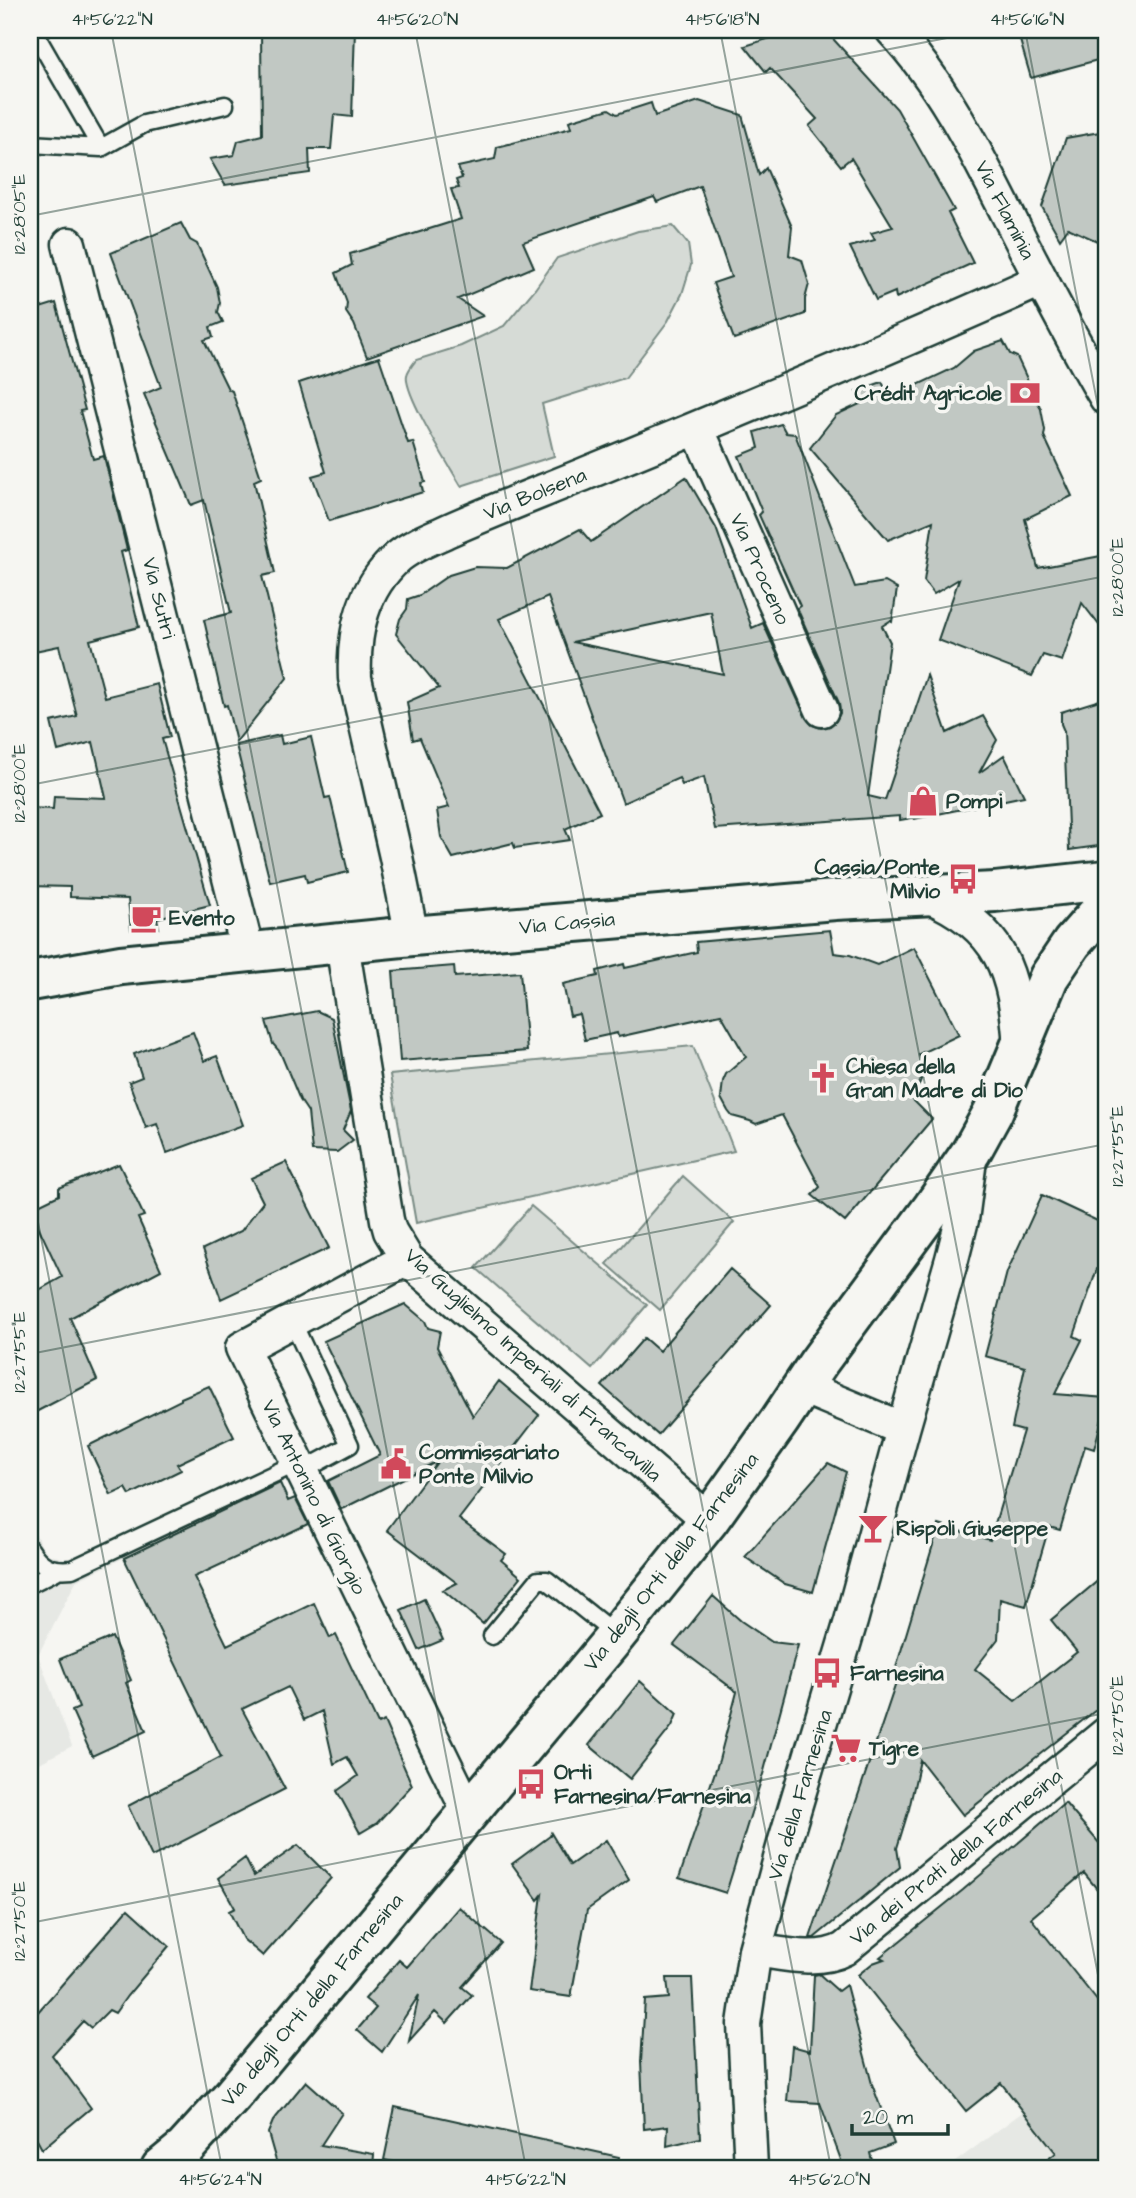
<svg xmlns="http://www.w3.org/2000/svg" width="1136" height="2198" font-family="'Architects Daughter',sans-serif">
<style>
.built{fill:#e6e8e4}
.green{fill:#d6dbd6;stroke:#7a8c85;stroke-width:2}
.building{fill:#c1c8c3;stroke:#1f3d34;stroke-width:2;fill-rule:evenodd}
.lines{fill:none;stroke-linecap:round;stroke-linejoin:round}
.service-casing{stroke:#1f3d34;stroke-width:21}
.minor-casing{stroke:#1f3d34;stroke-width:37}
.tertiary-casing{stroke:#1f3d34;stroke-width:44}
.service{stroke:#f6f6f2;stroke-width:16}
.minor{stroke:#f6f6f2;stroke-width:32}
.tertiary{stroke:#f6f6f2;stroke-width:38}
.ticks{fill:none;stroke:#1f3d34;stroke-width:2;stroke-opacity:0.45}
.labels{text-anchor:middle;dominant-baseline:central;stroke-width:7;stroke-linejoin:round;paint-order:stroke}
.street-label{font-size:21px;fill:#1f3d34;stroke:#f6f6f2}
.poi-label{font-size:21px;font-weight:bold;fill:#1f3d34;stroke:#f6f6f2;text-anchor:start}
.neatline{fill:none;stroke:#1f3d34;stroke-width:2.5}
.ticks-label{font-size:18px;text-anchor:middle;fill:#1f3d34}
</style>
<rect width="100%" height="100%" fill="#f6f6f2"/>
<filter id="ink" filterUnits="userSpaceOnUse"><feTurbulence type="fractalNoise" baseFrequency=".0143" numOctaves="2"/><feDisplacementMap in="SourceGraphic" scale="14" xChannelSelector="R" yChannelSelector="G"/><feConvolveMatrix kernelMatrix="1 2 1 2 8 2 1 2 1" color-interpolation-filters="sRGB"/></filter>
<g filter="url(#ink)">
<path class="built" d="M246 1476 256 1494 76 1581 38 1655 72 1746 30 1768V1521L45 1554 72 1560Z
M1106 2023V2168H947L1024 2111 1058 2062Z"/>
<path class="green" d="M673 226 688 244 691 265 682 294 668 321 625 378 542 404 554 456 461 486C450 467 403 393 407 375 408 370 413 364 416 360L461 346 504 326 535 289 557 258 638 231Z
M693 1046 734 1151 416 1223 390 1075Z
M683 1176 734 1222 660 1310 607 1264Z
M531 1206 647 1305 592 1369 476 1268Z"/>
<path class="building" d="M261 30H355L352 117 334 115 331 149H309L310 173 225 185 210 159 234 155 238 141 262 135Z
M796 30H825L897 109 954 210 948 213 973 263 896 298 895 292 876 300 850 247 875 240 871 233 893 227 851 158 841 166 809 126 817 119 770 68 766 72 745 46Z
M1017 30H1098L1105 58 1031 78Z
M699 101 742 115 759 175 766 168 792 227 789 255 802 260 809 284 805 299V314L734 339 713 283 731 277 700 186 657 202 654 197 523 242 534 267 458 299 483 316 367 357 354 324 346 312 347 303 336 273 352 265 350 254 461 219 451 189 459 188 456 180 462 178 458 167 495 159 497 147 571 128 569 121 609 109 617 114 651 103 655 116Z
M1100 132V139L1106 140V245L1068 228 1060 239 1042 207 1066 138Z
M181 223 190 240 197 244 217 287 220 303 218 312 223 322 210 327 213 337 204 340 228 389 232 391 261 478 254 481 275 573 262 576 287 678 236 742 227 705 224 706 204 620 231 613 204 500 191 505 144 394 161 387 111 253Z
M56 303 85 410 80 411 93 459 104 456 127 550 121 552 139 627 90 640 105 697 157 684 170 737 162 739 210 905 157 918 159 928 131 930 128 899 70 897V887L30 886V808L53 809 54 796 106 798 93 742 58 751 51 722 77 716 59 646 30 652V311Z
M1003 341 1010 354 1017 357 1041 409 1045 430 1044 436 1072 496 1025 519 1038 568 1106 555V634L1082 603 1062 661 1043 655 1032 676 938 640 959 579 934 594 924 581 933 521 888 540 810 448 836 415 862 403 856 391 882 382 890 398 954 368 974 351Z
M379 357 408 443 413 442 425 482 421 483 423 492 329 521 312 476 326 472 299 383Z
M781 424 786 433 795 434 855 587 885 582 897 589 892 622 890 621 882 626 890 642 868 796 885 800 927 675 947 733 983 716 997 740 979 773 1004 755 1024 796 914 819 917 817 900 820V816L715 829 704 777 682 785 679 778 623 803 548 597 499 619 600 813 565 829 570 840 515 848 513 843 453 858 441 837 437 810 449 807 420 738 413 740 407 702 439 688 396 634 400 619 407 609 408 599 420 595 449 575 475 567 507 568 580 529 591 542 686 477 716 528 752 628 763 623 806 718 812 725 821 728 830 726 836 721 840 713 839 703 797 608 800 606 759 515 762 512 739 456 759 448 755 432ZM711 612 723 674 572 642Z
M1106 698V845L1069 850 1064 731 1061 724V712Z
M280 735 282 744 311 737 325 798 330 797 348 872 307 882 305 874 270 882 236 745Z
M830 930 834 953 850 955 877 965 914 947 959 1035 919 1054 924 1072 913 1100 932 1119 845 1222 812 1195 820 1187 782 1115 756 1124 750 1121 732 1116 728 1111 721 1098 723 1081 726 1074 746 1057 721 1014 618 1037 617 1033 585 1040 579 1014 570 1016 563 984 598 976 597 971 624 964 625 968 697 952 696 942Z
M454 966 455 977 520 972 527 1051 400 1061 393 971Z
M317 1011 332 1018 351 1111 343 1130 353 1140 337 1152 312 1151 308 1112 300 1100 280 1052 273 1044 266 1021Z
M193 1032 204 1061 217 1056 243 1125 167 1153 157 1124 146 1128 129 1082 142 1077 134 1054Z
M286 1162 329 1248 221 1299 203 1249 241 1231 263 1202 251 1178Z
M119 1164 144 1216 138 1218 161 1270 70 1318 97 1380 30 1415V1295L62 1277 30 1209 59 1195V1188Z
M1042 1195 1106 1225V1273L1097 1269 1074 1336 1082 1340 1055 1394 1106 1398V1404L1094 1449 1085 1446 1060 1530 1049 1527 1026 1606 1000 1599 998 1639 975 1669 1015 1701 1077 1652 1051 1620 1106 1574V1702L963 1815 920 1760 909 1809 897 1848 900 1867 814 1938H810L896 1683 892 1681 939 1525 990 1540 1023 1431 1012 1428 1025 1367 985 1356 1007 1272Z
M730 1269 771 1305 658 1435 602 1386 644 1338 659 1351Z
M405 1304 425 1321 428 1328 440 1331 437 1347 473 1416 499 1381 539 1415 459 1519 506 1554 501 1560 521 1577 483 1624 443 1590 457 1583 387 1530 438 1461 344 1508 341 1509 328 1481 380 1455 324 1341Z
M209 1386 234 1437 177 1464 181 1470 130 1495 126 1488 111 1495 88 1446 181 1400V1398Z
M828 1463 846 1472 813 1592 785 1584 745 1557Z
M280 1483 288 1501 295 1498 308 1524 194 1577 227 1645 314 1603 330 1638 336 1635 378 1724 384 1721 412 1785 377 1823 360 1833 337 1791 358 1776 347 1757 334 1764 322 1711 304 1720 288 1687 242 1709 285 1789 152 1857 128 1806 221 1757 124 1558Z
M713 1596 741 1621 772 1642 798 1645 764 1771 726 1893 679 1878 719 1760 737 1692 674 1645Z
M424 1599 443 1640 419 1650 401 1610Z
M112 1637 131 1680 126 1683 146 1731 92 1756 72 1711 79 1708 60 1659Z
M640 1681 677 1714 672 1726 630 1779 589 1745Z
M1065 1803 1106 1851V1900L1084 1873 1031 1918 1106 2012V2168H1036L1056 2153 1001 2083 966 2111 858 1975 873 1963 884 1959 880 1957 963 1890Z
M551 1833 570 1865 606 1840 629 1880 587 1910 571 1997 529 1991 542 1895 538 1900 512 1864 550 1836Z
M298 1845 331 1878 263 1956 243 1939 229 1911 235 1908 218 1878 245 1858 254 1876Z
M459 1907 501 1943 462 1987 472 1995 447 2023 435 2012 409 2041 419 1995 382 2052 357 2030 376 2008 365 1999 399 1960 407 1967Z
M128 1909 169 1946 127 1996 115 2013 109 2010 91 2028 83 2021 52 2055 91 2108 42 2149 30 2127V2021Z
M819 1974 838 1991 846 1985 872 2084 894 2144 870 2153 874 2168H844L820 2103 787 2101 792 2046 810 2051 814 1975Z
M667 1978H692L700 2138 667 2146 668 2126 644 2129 641 2062 645 2000 669 1998Z
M306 2081 342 2113 321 2145 374 2154 373 2168H278L268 2133 273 2121Z
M395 2107 619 2157 618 2168H424L384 2160Z"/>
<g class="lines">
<g class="service-casing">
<path id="service" d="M30 144 101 148 33 30
M101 148 144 124 225 105
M292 1321 350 1445 302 1471
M30 1549C41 1567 52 1571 72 1569L297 1463
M30 1584 56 1571
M492 1636 538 1580H547L616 1635"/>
</g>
<g class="minor-casing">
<path id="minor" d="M892 30C942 83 975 150 1008 215 1039 276 1071 338 1106 398
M69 244 248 953
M697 428 822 710
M928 896C1001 927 1015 972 1020 1047
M412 936 396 857 355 678C353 632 362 589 398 557 412 545 432 538 449 530 494 510 541 492 587 473 739 411 891 347 1041 280
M342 944 387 1220 390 1231 407 1259 709 1520
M407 1259 242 1348 469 1813
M802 1387 903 1429
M755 1950C783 1954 818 1963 844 1949L1106 1734
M751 2168 744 2024 755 1950 784 1844 851 1621 903 1429 952 1259 962 1220 971 1152"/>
</g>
<g class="tertiary-casing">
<path id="tertiary" d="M30 981 121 965 412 936 835 900 995 892 1106 880
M161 2168 184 2149 233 2095 610 1643 709 1520 780 1420 818 1363 933 1207 971 1152 993 1112 1049 977 1072 943 1106 904"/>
</g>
<use href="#service" class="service"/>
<use href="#minor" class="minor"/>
<use href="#tertiary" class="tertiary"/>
</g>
</g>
<path class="ticks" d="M111 30 526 2168M415 30 831 2168M720 30 1106 2016M1025 30 1106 448M30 216 988 30M30 785 1106 576M30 1181 222 2168M30 1354 1106 1144M30 1923 1106 1713"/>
<defs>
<g id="bank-bare" transform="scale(2.415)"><path d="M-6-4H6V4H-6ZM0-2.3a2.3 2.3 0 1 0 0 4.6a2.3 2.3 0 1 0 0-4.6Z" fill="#d1495b" stroke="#f6f6f2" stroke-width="2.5" paint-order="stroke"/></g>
<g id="shop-bare" transform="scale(2.415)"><path d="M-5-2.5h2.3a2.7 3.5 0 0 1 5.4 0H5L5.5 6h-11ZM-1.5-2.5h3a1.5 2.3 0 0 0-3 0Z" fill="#d1495b" stroke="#f6f6f2" stroke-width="2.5" paint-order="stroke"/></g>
<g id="bus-bare" transform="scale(2.415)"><path d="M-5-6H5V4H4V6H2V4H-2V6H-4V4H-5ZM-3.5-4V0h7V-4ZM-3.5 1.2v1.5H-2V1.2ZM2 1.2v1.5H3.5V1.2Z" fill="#d1495b" stroke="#f6f6f2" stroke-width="2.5" paint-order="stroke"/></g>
<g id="cafe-bare" transform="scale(2.415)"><path d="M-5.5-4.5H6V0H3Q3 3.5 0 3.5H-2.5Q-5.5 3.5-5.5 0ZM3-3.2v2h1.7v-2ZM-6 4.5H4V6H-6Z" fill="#d1495b" stroke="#f6f6f2" stroke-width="2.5" paint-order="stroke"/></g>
<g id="church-bare" transform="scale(2.415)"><path d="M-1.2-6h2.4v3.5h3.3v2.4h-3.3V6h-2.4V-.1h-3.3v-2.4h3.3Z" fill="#d1495b" stroke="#f6f6f2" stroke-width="2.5" paint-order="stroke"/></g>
<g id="civic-bare" transform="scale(2.415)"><path d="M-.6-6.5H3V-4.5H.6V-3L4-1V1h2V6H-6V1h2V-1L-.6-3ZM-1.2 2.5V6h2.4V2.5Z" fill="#d1495b" stroke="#f6f6f2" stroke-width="2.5" paint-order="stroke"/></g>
<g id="bar-bare" transform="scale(2.415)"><path d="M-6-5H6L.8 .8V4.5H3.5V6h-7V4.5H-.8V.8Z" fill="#d1495b" stroke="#f6f6f2" stroke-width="2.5" paint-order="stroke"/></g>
<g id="supermarket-bare" transform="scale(2.415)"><path d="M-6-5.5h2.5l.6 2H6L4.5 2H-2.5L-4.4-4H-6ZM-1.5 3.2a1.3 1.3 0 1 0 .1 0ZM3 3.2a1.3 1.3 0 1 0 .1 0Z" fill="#d1495b" stroke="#f6f6f2" stroke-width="2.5" paint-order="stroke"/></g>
</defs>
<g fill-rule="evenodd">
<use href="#bank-bare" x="1025" y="393"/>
<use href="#shop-bare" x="923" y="801"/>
<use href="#bus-bare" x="963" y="879"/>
<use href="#cafe-bare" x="146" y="918"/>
<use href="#church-bare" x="823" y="1078"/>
<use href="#civic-bare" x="396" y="1464"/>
<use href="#bar-bare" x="873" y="1528"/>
<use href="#bus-bare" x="827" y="1673"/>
<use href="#supermarket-bare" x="846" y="1748"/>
<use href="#bus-bare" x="531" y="1784"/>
</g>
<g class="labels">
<g class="street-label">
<text transform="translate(1005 210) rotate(63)">Via Flaminia</text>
<text transform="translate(535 494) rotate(-22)">Via Bolsena</text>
<text transform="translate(760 569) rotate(66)">Via Proceno</text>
<text transform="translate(159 598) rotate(76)">Via Sutri</text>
<text transform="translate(567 923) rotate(-5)">Via Cassia</text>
<text transform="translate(533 1365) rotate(42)">Via Guglielmo Imperiali di Francavilla</text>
<text transform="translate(314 1497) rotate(64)">Via Antonino di Giorgio</text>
<text transform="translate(671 1562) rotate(-52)">Via degli Orti della Farnesina</text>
<text transform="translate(800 1795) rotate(-73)">Via della Farnesina</text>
<text transform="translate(956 1857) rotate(-39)">Via dei Prati della Farnesina</text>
<text transform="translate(312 2000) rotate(-50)">Via degli Orti della Farnesina</text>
</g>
<g class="poi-label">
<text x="1002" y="393" text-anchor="end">Crédit Agricole</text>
<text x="946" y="801">Pompi</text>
<text x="940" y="867" text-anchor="end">Cassia/Ponte<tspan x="940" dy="24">Milvio</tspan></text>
<text x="169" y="918">Evento</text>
<text x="846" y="1066">Chiesa della<tspan x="846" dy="24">Gran Madre di Dio</tspan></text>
<text x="419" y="1452">Commissariato<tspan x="419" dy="24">Ponte Milvio</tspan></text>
<text x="896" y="1528">Rispoli Giuseppe</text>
<text x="850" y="1673">Farnesina</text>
<text x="869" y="1748">Tigre</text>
<text x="554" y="1772">Orti<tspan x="554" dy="24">Farnesina/Farnesina</tspan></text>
</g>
</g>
<rect width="1136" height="2198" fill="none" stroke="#f6f6f2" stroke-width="77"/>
<path d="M852 2124v10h96v-10" fill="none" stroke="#1f3d34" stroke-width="3.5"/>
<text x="863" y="2124" font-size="21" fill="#1f3d34" stroke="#f6f6f2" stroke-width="5" paint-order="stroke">20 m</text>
<rect x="38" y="38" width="1060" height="2122" class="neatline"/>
<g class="ticks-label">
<text x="112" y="25">41°56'22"N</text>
<text x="417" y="25">41°56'20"N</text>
<text x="722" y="25">41°56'18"N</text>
<text x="1027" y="25">41°56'16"N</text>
<text transform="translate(19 214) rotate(-90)" y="6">12°28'05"E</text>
<text transform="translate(1117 577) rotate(-90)" y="6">12°28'00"E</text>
<text transform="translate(19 783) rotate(-90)" y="6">12°28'00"E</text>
<text transform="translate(1117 1146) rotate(-90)" y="6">12°27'55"E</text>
<text transform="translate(19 1352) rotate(-90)" y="6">12°27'55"E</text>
<text transform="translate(1117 1715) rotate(-90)" y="6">12°27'50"E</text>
<text transform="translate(19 1921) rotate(-90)" y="6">12°27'50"E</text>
<text x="220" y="2185">41°56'24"N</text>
<text x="525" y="2185">41°56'22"N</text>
<text x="829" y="2185">41°56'20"N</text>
</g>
</svg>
